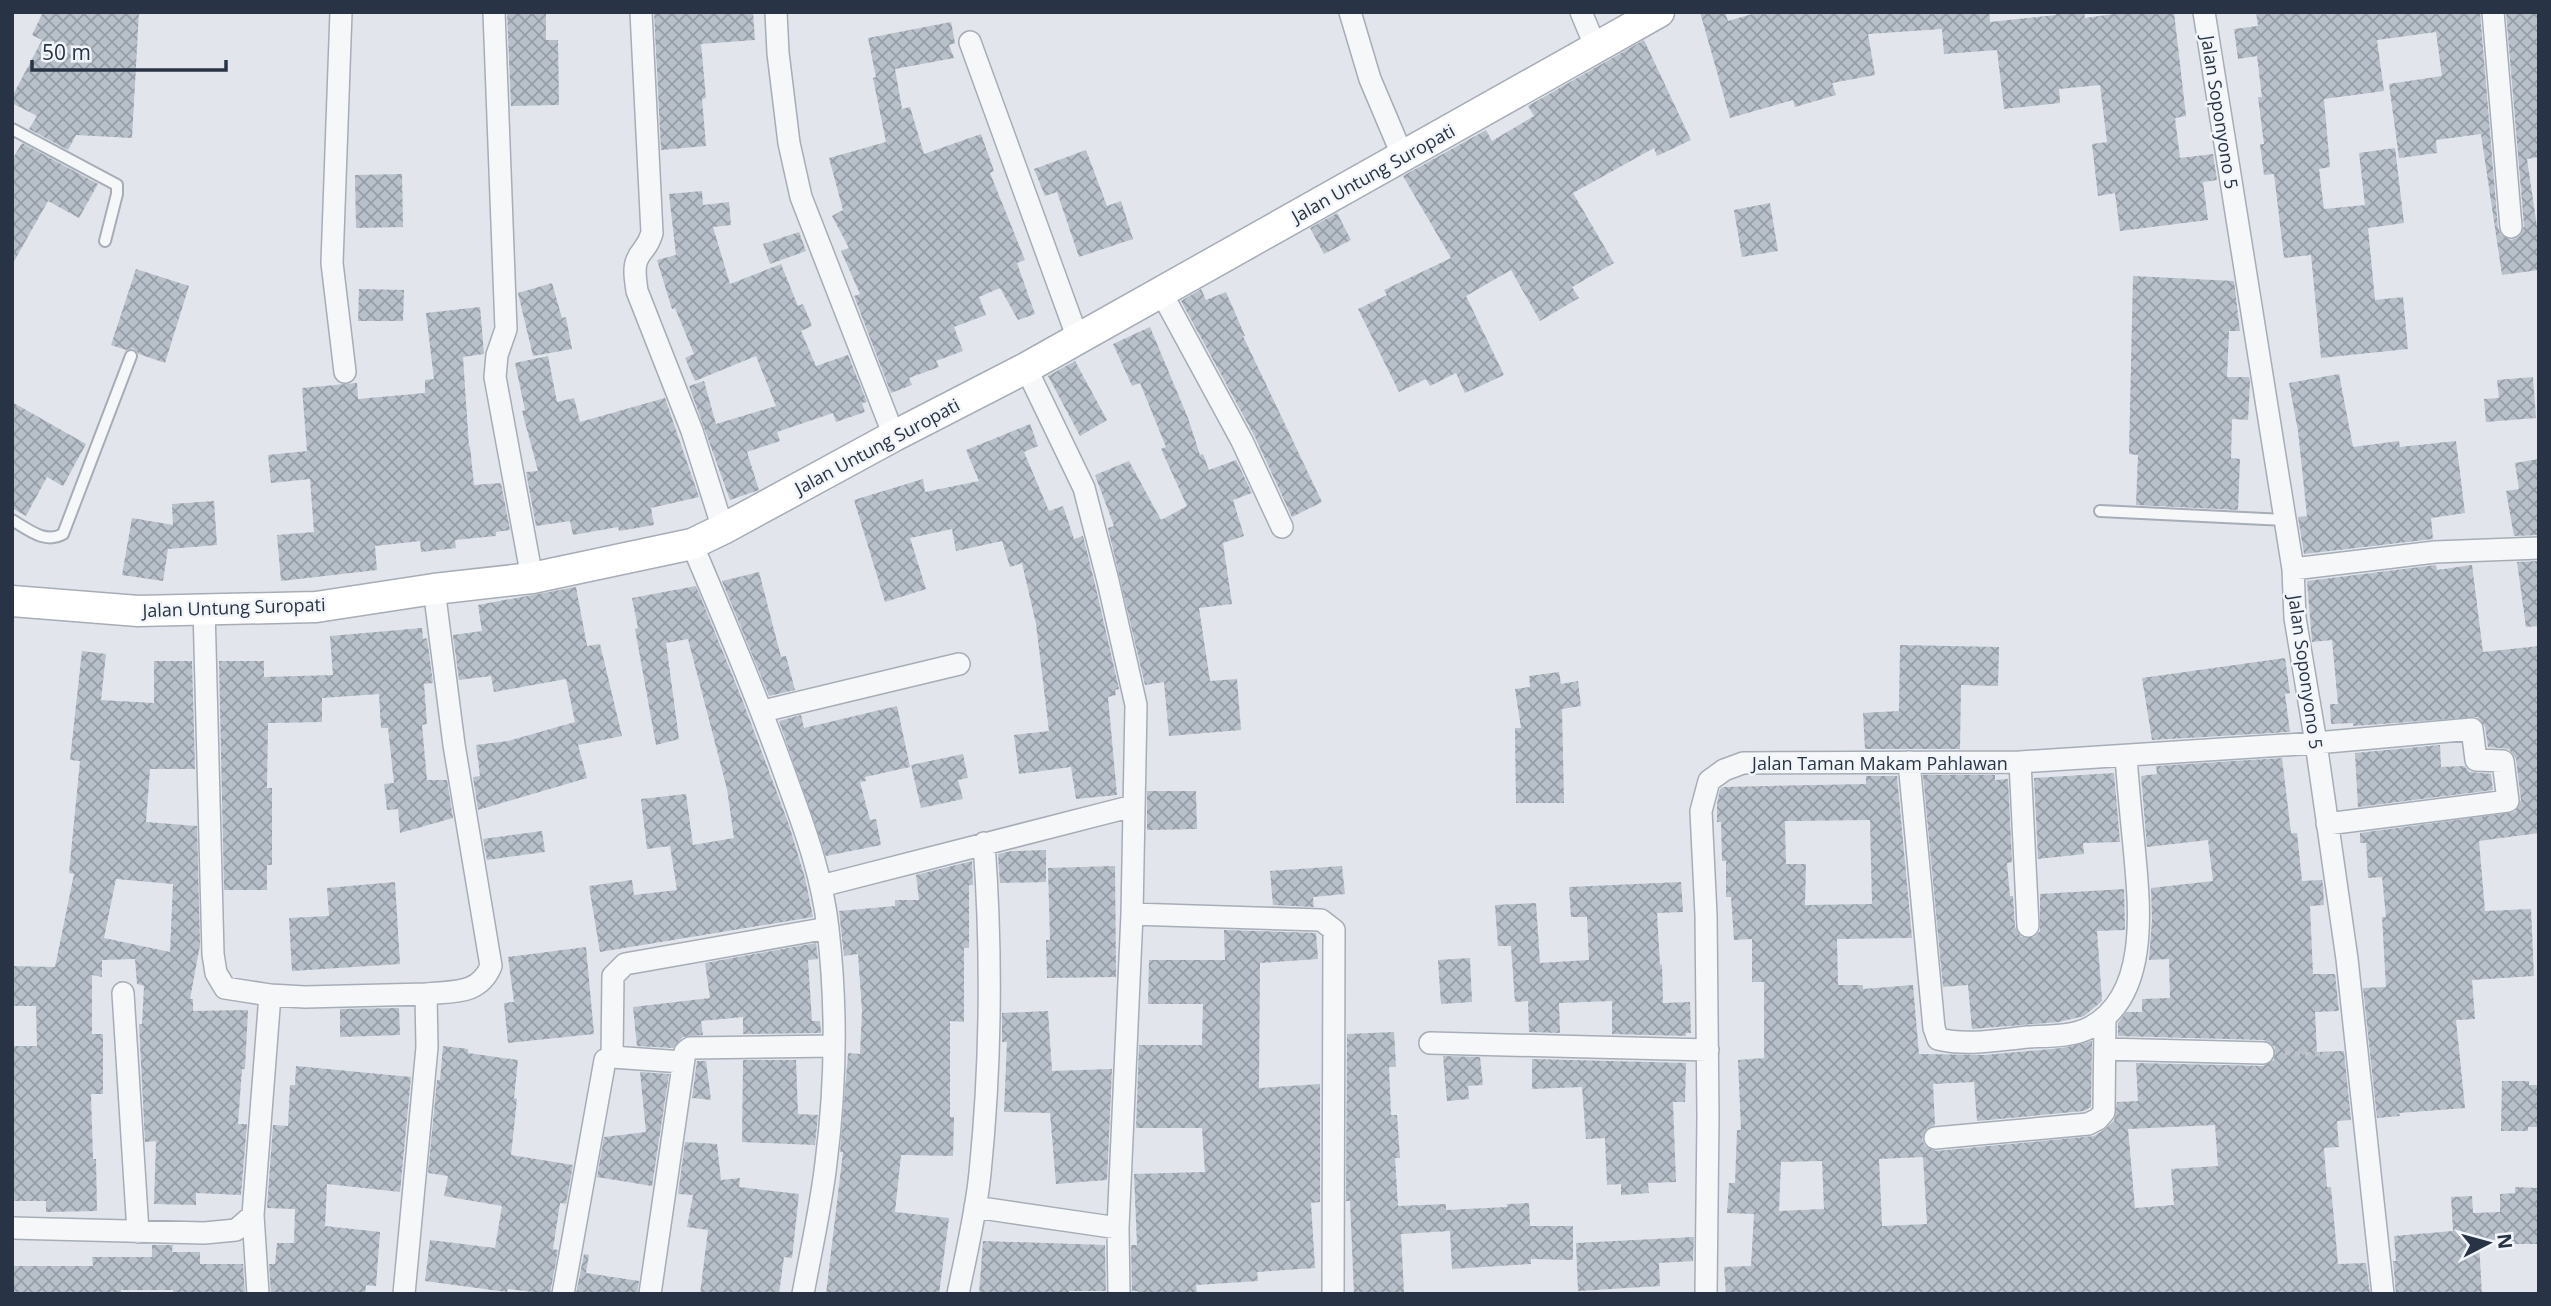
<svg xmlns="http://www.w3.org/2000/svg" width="2551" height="1306" font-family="'Open Sans',sans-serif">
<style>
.building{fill:url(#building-cross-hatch);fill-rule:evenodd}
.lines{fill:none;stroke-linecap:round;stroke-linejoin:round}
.lane-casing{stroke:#a6adb7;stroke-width:14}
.street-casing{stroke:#a6adb7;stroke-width:24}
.secondary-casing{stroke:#a6adb7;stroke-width:33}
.path{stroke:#c0c4ca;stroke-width:4.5;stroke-dasharray:5 5;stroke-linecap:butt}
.lane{stroke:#f5f7f9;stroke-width:10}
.street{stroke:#f5f7f9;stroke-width:21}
.secondary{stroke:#fff;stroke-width:30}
.labels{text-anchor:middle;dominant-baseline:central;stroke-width:5;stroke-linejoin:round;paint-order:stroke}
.street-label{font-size:18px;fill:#283445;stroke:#f2f5f9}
</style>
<defs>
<pattern id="building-cross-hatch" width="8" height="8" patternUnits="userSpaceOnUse" patternTransform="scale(1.75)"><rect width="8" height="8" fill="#b8c0ca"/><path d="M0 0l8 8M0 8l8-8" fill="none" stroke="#969da6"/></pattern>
</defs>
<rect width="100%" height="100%" fill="#e2e6ec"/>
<path class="building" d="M43 12H139L132 138 76 135 68 150 29 129 37 116 12 103V97L42 40 32 35Z
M507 12H546V40H558L559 105 511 106Z
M654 12H753L755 40 701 44 706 98 702 99 706 146 661 150Z
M1700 12H1725L1728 21 1759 12H1989L1990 22 2056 15V12H2084L2085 18 2127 12H2174L2186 116 2175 118 2180 158 2213 154 2217 180 2203 182 2208 220 2120 231 2115 193 2098 196 2092 144 2107 142 2100 85 2059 89 2060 103 2004 109 1997 50 1944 54 1942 29 1868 34 1875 75 1832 83 1836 95 1795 107 1793 100 1730 118Z
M2256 12H2480L2498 228 2501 235 2511 240 2519 237 2524 226 2506 12H2539V157L2527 159 2539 240V270L2502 275 2481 134 2436 140 2437 153 2399 158 2389 84 2442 76 2436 32 2377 40 2384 91 2324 99 2330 167 2319 169 2324 209 2365 205 2359 153 2395 148 2404 223 2368 228 2375 300 2403 297 2408 349 2321 358 2311 255 2284 258 2274 174 2264 175 2260 144H2264L2258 97H2262L2257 56 2238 59 2234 29 2258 26Z
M951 22 955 43 949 45 954 58 895 69 902 109 910 107 924 154 981 134 994 171 990 173 1025 260 1017 263 1035 314 1018 320 1000 288 979 297 986 315 954 327 963 351 936 361 939 367 909 378 912 385 891 393 854 296 860 294 841 251 849 248 832 216 843 210 829 158 886 142 873 78 876 77 868 38Z
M1644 40 1691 140 1657 156 1654 148 1573 193 1614 263 1572 287 1579 298 1540 321 1511 270 1466 296 1504 375 1465 393 1456 373 1430 386 1426 379 1399 392 1358 309 1387 295 1384 290 1451 258 1403 176 1486 130 1492 141 1534 116 1528 106Z
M22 143 98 184 79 218 48 201 12 265V160Z
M1086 150 1107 206 1121 201 1133 239 1079 257 1057 192 1045 196 1034 169Z
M402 174 403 227 356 228 355 175Z
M702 191 703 205 729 202 731 225 713 227 730 284 781 264 798 306 803 304 812 326 801 331 816 366 848 355 867 402 862 403 865 412 836 422 833 413 777 432 780 441 747 452 759 490 730 500 689 386 704 381 716 424 776 406 756 356 695 381 685 358 694 354 675 308 672 309 657 260 676 255 669 194Z
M1770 203 1778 251 1742 257 1734 210Z
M1337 213 1351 240 1324 254 1310 228Z
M799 232 806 251 770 264 763 244Z
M136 269 189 286 165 363 139 354 133 348 126 350 111 345Z
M2133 276 2234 281 2240 331H2229L2227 377H2249L2250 381 2248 420 2232 419 2231 458 2240 459 2238 510 2136 505 2138 455 2129 454Z
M552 283 562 318 566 317 572 349 533 356 518 293Z
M359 289 404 290 403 321H358Z
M1201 289 1206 300 1226 292 1245 336H1243L1322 502 1292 517 1254 435 1181 301Z
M480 307 484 354 463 357 469 447 470 446 474 485 501 483 510 530 496 532V536L455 540 456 548 421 552 420 541 375 546 377 570 281 581 277 535 314 532 310 479 271 483 268 455 307 451 302 388 357 383 358 399 425 393V380L434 379 426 313Z
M1150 327 1188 418 1200 455 1203 454 1209 470 1236 460 1252 493 1233 500 1244 536 1223 543 1232 604 1199 608 1210 681 1237 679 1241 730 1169 736 1164 682 1145 685 1108 528 1114 526 1095 475 1129 461 1161 520 1187 506 1161 449 1166 447 1140 383 1132 386 1113 344Z
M548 356 557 402 574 398 580 422 665 398 699 497 651 508 654 525 619 531 618 527 573 535 570 521 536 526 526 472 538 471 522 411 525 410 515 363Z
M1075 361 1107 420 1080 436 1048 376Z
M2339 374 2353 447 2399 441 2400 447 2456 441 2465 513 2431 518 2433 539 2304 554 2298 517 2307 516 2298 431 2289 383Z
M2533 377 2536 418 2486 422 2484 399 2499 398 2497 380Z
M12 402 86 444 63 486 47 477 26 516 12 508Z
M1030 424 1038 446 1024 452 1049 511 1063 506 1074 539 1083 536 1095 584 1119 689 1115 690 1116 695 1108 697 1117 795 1076 799 1071 767 1019 774 1014 735 1049 731 1036 624 1022 563 1010 567 1002 541 956 551 952 529 910 538 926 589 885 602 854 500 923 479 925 492 979 481 966 450Z
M2539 459V535L2514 536 2506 491 2519 489 2515 463Z
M214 501 217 545 168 549 163 581 122 575 132 518 173 525 172 504Z
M2539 561V626L2526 627 2517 562Z
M2436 565 2437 570 2472 565 2483 652 2539 646V833L2479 841 2485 911 2531 909 2534 976 2472 980 2475 1019 2456 1020 2465 1108 2399 1113 2400 1116 2377 1118 2363 988 2386 987 2382 917H2386L2382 877 2368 878 2366 843H2360V833L2515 812 2521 800 2516 759 2509 749 2488 747 2485 727 2477 717 2353 726V723L2331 724 2330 704H2338L2332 640 2312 642 2307 581Z
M759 572 781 657 786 656 795 690 769 696 722 581Z
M696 586 742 699 789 825 805 878 813 917 600 952 589 886 632 880 634 895 677 890 670 846 647 849 641 799 686 794 693 845 734 838 727 789 688 639 666 643 679 739 656 745 635 629 638 628 632 598Z
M576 587 587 646 600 644 622 736 578 745 587 778 478 810 473 777 480 776 476 745 508 741 575 722 566 679 494 692 491 676 459 680 453 635 482 631 478 605Z
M422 628 423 639 427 638 433 683 424 684 427 724 422 725 427 780H447L453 818 400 833 398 809 387 810 384 784 394 783 388 728H381L379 694 322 698V722L268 723 267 788H272V865H267V890H224L219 661H264V677L333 675 330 636Z
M1900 645 1999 647 1998 686 1961 685 1960 749H1865L1863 713 1899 711Z
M82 651 106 654 101 700 154 703V661H192L195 769H150L146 822 197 826 200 945 190 999H193V1011L248 1010 245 1069H242L238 1124H247L241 1195 196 1193V1205L154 1204 156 1141 145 1142 139 1024H142L144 986 137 984 135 959 102 960V977L92 975V1034H103V1094H91L93 1159H96L97 1211 46 1212V1201H12V1046H37L36 1006H12V966L55 967 74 874 69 873 80 761 70 760ZM116 879 173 884 170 952 104 938Z
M2285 658 2290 693 2285 694 2290 732 2152 740 2142 678Z
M1559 672 1561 684 1578 681 1581 706 1562 709 1564 803H1516L1515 728H1521L1515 689 1530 687 1529 676Z
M897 706 910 767 865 777 866 781 860 782 870 820 876 819 881 845 826 856 779 721 801 715 804 728Z
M2440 745 2441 767 2464 766 2470 772 2491 774 2493 790 2358 807 2355 753Z
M963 754 968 778 958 780 963 799 921 808 911 765Z
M2282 758 2291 833H2297L2302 881 2322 880 2323 885 2324 905 2310 906 2313 974H2335L2339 1011 2315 1012 2317 1052 2344 1051 2351 1120 2337 1121 2339 1147 2324 1148 2327 1187H2331L2338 1264 2366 1263 2370 1294H1726L1724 1267 1751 1266 1754 1214 1727 1213 1729 1183H1735L1737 1130H1741L1738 1060 1764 1058V982H1752V939L1734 940 1731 897H1726V861H1722L1721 822H1717V804L1720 789 1724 787 1866 784V776H1897L1912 938 1837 939 1838 985H1863V989L1913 985 1919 1054 1984 1055 2062 1048 2092 1041 2091 1107 2084 1111 1977 1121 1974 1082 1933 1084 1935 1125 1927 1128 1922 1139 1925 1146 1936 1151 2094 1136 2104 1130 2114 1121 2117 1102 2138 1101 2136 1063 2263 1066 2274 1060 2275 1047 2264 1040 2118 1036V1023L2126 1012H2142V999L2170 998 2169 959 2149 960 2152 920 2151 888 2213 881 2208 840 2147 847 2141 776 2157 774 2156 766ZM1870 820 1872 904 1805 905 1806 864H1786L1785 821ZM2215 1125 2218 1166 2171 1169 2174 1205 2135 1208 2128 1129ZM1923 1157 1927 1224 1882 1226 1879 1159ZM1822 1161 1824 1209 1779 1211 1781 1162Z
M2114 773 2120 842 2083 843 2084 854 2038 859 2034 778Z
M1923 775H1995V780L2008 779 2012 862 2007 863 2010 896H2013L2015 927 2021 937H2034L2040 931V894L2124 889 2125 930 2097 931 2102 1001 2084 1016 2059 1022 1972 1029 1968 985 1943 987Z
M1147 791H1196L1197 829 1147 830Z
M542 831 545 852 487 860 483 839Z
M1046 850V882L1000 883 998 854 1012 851Z
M972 861 973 885H969V948H964V1022L950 1021V1117H954L953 1156 901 1155 895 1212 949 1218 939 1294H826L843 1152H840L848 1053 860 1054 862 1011 858 954 844 956 839 911 895 906V900H919L916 875Z
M1115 866 1116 977 1047 978 1046 940H1050L1048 868Z
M1342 866 1345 894 1313 897 1314 907 1273 905 1270 871Z
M395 882 400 964 292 971 289 918 329 916 327 888Z
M1681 882 1683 912 1657 913 1660 965 1662 964 1663 1003 1690 1002 1691 1033H1686V1036L1612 1034V1001L1559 1003 1560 1033 1529 1032 1528 1001 1515 1002 1511 946H1498L1495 905 1536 903 1540 963 1589 960 1587 917H1571L1569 887Z
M1224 930 1316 933 1318 959 1260 963 1259 1088 1320 1084V1202L1311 1203 1315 1268 1257 1272 1258 1281 1196 1285 1197 1294H1138V1291H1132L1131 1245H1137L1134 1174 1205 1172 1202 1128H1136L1139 1045H1202L1203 1004H1148L1149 960H1225Z
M816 943 818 959 808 960 812 1021H820L821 1033 743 1034V1017L701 1021 703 1035 683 1037 673 1048 637 1046 633 1007 710 998 705 963Z
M586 947 594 1034 508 1043 504 1003 514 1002 508 957Z
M1470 958 1472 1002 1441 1004 1438 960Z
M399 1008 400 1035 340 1037V1009Z
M1048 1011 1052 1071 1112 1069 1107 1180 1056 1184 1050 1113 1004 1112 1007 1042H1002V1013Z
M1394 1032 1396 1067H1389L1391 1115H1397L1400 1158H1395L1398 1206 1446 1204V1210L1507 1207V1204L1529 1203 1530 1226H1573V1260L1531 1259V1264L1452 1269 1450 1231 1401 1234 1404 1292 1354 1294 1350 1201H1346L1347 1034Z
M443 1046 468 1049V1053L518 1060 514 1098 517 1099 511 1155 573 1165 566 1204 560 1203 553 1249 558 1250 550 1294 508 1289 507 1292 425 1281 430 1240 495 1248 502 1206 444 1196 448 1176 428 1173 437 1080H440Z
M1443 1056 1480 1057 1483 1085 1468 1086 1469 1099 1447 1101Z
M1532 1059 1686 1063 1685 1102H1673L1676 1182 1648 1183 1649 1193 1621 1195V1184L1607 1185 1605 1138 1586 1139 1582 1087 1532 1089Z
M743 1060H796L798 1114 818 1115 815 1145 742 1142Z
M697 1061H706L711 1100 692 1098Z
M296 1066 411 1077 400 1192 327 1184 325 1226 380 1232 376 1286 366 1285 365 1294H271L269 1264H275L277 1243H294L295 1209 267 1208 273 1125 288 1126 290 1085H295Z
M640 1072 669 1074 652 1186 597 1177 604 1137 646 1132Z
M2502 1081H2529V1085H2539V1127H2528V1131H2501Z
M685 1142 717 1144 721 1180 740 1178 739 1187 799 1194 792 1258 784 1257 779 1294H700L708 1230 687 1227 693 1195 678 1194Z
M2515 1187 2539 1188V1244H2479L2482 1294H2396L2393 1261H2396L2394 1236 2453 1231 2451 1197 2472 1196 2473 1213 2500 1212V1194L2515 1193Z
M1694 1237 1693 1261 1659 1263 1660 1286 1578 1291 1576 1243Z
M983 1241 1105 1245 1106 1291H1069V1294H979Z
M152 1245H173L172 1252H200V1264H243L245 1294H173V1290H121V1294H12V1266H93L92 1257H152Z
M584 1254 589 1255 586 1273 639 1281 637 1294H576Z"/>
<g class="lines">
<g class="lane-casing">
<path id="lane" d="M12 129 117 185V194L105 241
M2100 511 2285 520
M12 520C29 530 45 544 63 534L131 356"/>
</g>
<g class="street-casing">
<path id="street" d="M341 12 332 263 345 372
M494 12 506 329 497 355 495 377 532 578
M641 12 652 233C647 250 641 249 637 260 633 269 636 282 637 291L692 431 723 529
M776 12 778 53 789 143 801 197 894 436
M1350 12 1370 79 1403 157
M1581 12 1596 48
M2204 12 2293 569 2295 618 2316 743 2347 959 2383 1294
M2493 12 2511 227
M970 42 1078 339
M1161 292 1242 441 1282 527
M1026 368 1084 488 1108 581 1136 705 1132 914 1118 1228 1119 1294
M692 544C726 624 760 704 789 786 806 832 823 880 828 929 837 1007 836 1085 826 1163 821 1207 811 1250 803 1294
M2293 569 2435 552 2539 548
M204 608 213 954 216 973 225 988 270 995 305 997 426 994
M763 711 959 664
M1909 762 1934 1028 1938 1039C1967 1046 1998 1040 2028 1037 2048 1036 2073 1037 2091 1027 2151 994 2139 903 2134 846 2131 816 2128 786 2126 756
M2020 762 2028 926
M821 886 1133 806
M1132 914 1321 920 1334 930 1333 1294
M123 993 138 1232
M1430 1043 1708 1050
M2105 1049 2263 1053
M612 1057 613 976 625 964 828 928
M1935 1138 2088 1124 2098 1119 2104 1112 2105 1017
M975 1207 1118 1228
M253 1215 258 1294
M12 1228 204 1233 236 1230 253 1215 270 995
M404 1294 427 1047 426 994C454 991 479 995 491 966L454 745 434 589
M563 1294 605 1060 612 1057 683 1062
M650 1294 685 1052 690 1048 834 1046
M958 1294C966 1254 976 1214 980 1173 991 1064 992 953 984 843
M1706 1294 1708 1116 1706 915 1701 811 1709 781 1724 770 1743 763 2020 762 2316 743 2472 729 2476 760 2503 761 2508 801 2327 824"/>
</g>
<g class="secondary-casing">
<path id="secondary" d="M12 601 138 611 316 607 434 589 532 578 692 544 723 529 894 436 1026 368 1659 12"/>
</g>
<path class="path" d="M2285 1053 2336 1055"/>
<use href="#lane" class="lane"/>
<use href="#street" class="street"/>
<use href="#secondary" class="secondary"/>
</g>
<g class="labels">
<g class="street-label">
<text transform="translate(2220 112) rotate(81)">Jalan Soponyono 5</text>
<text transform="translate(1373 173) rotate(-29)">Jalan Untung Suropati</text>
<text transform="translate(877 446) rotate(-28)">Jalan Untung Suropati</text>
<text transform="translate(234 607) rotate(-2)">Jalan Untung Suropati</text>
<text transform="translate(2306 672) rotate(82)">Jalan Soponyono 5</text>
<text x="1880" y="763">Jalan Taman Makam Pahlawan</text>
</g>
</g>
<rect width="2551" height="1306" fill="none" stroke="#283445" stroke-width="28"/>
<g transform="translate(2488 1243) rotate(84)" stroke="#f2f5f9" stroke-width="5" paint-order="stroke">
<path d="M0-5L12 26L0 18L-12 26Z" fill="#283445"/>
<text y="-10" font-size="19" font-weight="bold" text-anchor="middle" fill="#283445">N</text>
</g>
<path d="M32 60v10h194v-10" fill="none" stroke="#283445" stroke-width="3.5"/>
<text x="42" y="60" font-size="21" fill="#283445" stroke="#f2f5f9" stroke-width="5" paint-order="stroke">50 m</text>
</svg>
